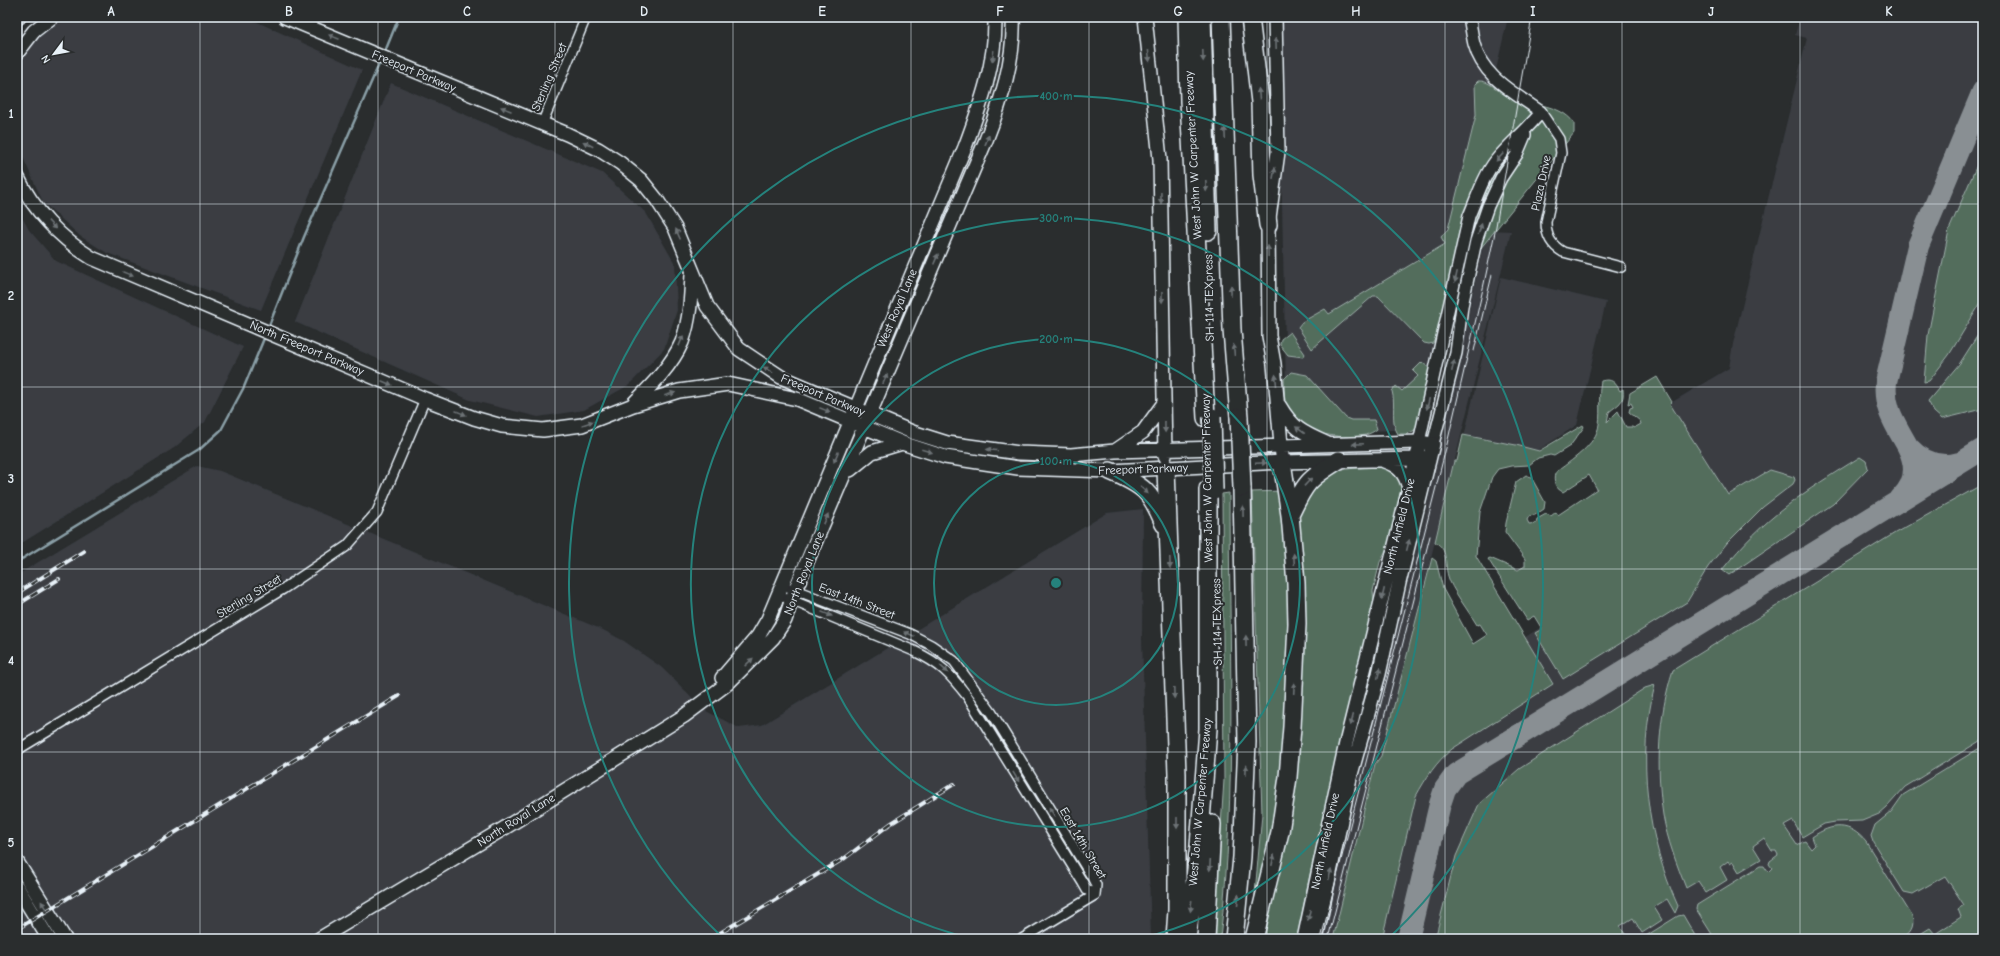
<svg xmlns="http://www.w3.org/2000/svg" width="2000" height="956" font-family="'Comic Neue',sans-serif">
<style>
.built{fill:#3a3d43}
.green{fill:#536d5c;stroke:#9eafaa}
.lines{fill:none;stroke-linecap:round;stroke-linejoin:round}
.stream{stroke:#8a9fa7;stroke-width:2.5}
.taxiway{stroke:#898f93;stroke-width:22}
.minor-casing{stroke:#e8f1f8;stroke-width:12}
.tertiary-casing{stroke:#e8f1f8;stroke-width:14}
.secondary-casing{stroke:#e8f1f8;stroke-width:16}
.motorway-casing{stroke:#e8f1f8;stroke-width:20}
.minor{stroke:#2a2d2e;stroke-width:9}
.tertiary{stroke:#2a2d2e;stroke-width:11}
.secondary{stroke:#2a2d2e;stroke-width:13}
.motorway{stroke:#2a2d2e;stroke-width:17}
.tram{stroke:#e8f1f8;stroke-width:1}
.rail-casing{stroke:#e8f1f8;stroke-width:4}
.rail{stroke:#2a2d2e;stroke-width:2.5;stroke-dasharray:8;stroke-linecap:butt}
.motorway-bridge-casing{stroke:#e8f1f8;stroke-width:20;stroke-linecap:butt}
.motorway-bridge{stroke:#2a2d2e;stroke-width:17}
.oneway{fill:#6c7275}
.grid{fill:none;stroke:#e8f1f8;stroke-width:1;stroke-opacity:0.55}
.ring{fill:none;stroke:#25827c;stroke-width:2}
.labels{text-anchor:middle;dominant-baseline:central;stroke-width:4;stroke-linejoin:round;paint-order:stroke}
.street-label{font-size:12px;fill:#e8f1f8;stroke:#2a2d2e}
.centre{fill:#25827c;stroke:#2a2d2e;stroke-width:2}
.ring-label{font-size:12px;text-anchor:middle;font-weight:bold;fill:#25827c;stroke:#2a2d2e;stroke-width:4;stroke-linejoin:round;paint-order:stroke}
.neatline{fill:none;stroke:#e8f1f8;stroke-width:1.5}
.grid-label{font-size:13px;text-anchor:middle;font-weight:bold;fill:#e8f1f8}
</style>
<rect width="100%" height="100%" fill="#2a2d2e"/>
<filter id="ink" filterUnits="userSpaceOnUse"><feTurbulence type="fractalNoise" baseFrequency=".025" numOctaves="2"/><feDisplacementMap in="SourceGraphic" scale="8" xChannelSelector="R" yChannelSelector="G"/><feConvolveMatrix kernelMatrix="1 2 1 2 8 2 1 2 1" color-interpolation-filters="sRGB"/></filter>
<g filter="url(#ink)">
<path class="built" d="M66 17H246L362 70 261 310 107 253 80 236 43 202 17 144V65L42 33Z
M1278 17H1508L1414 429 1328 433 1286 388Z
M1800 17H1983V939H1339L1352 884 1511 646 1543 626 1740 513 1669 404 1729 368 1733 344 1807 38 1795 35Z
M391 83 602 173 646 213 675 264 677 310 664 349 629 385 584 410 538 417 470 400 295 322Z
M17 208 29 230 56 261 243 347 205 422 174 448 17 546Z
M1486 230 1511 231 1500 277 1392 716 1381 756 1375 764 1335 939H1318L1426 511Z
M1501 277 1606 302 1577 425 1534 453 1464 437Z
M197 466 220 471 603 630 624 641 661 667 706 711 739 728 762 725 1107 513 1143 509 1142 638 1151 939H17V575Z"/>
<path class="green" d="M1478 81C1489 80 1496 90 1505 95 1527 106 1559 102 1574 123V133L1480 249 1455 291 1433 343 1429 344 1424 343 1378 296H1373L1312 349 1298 327 1302 322 1325 309 1329 314 1445 244 1441 237 1448 229 1476 115 1475 84Z
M1983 151V299L1949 355 1929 381 1924 382 1928 335 1949 230Z
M1983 327V409L1942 419 1934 412 1928 401 1960 363Z
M1290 332 1305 354 1303 357 1288 355 1280 345 1281 339Z
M1422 362 1430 369 1417 426 1415 430 1407 434H1398C1390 422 1396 405 1392 391L1396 386 1402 391 1418 376 1413 371Z
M1291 372 1307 375 1346 418 1351 420H1374L1377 429C1365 440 1338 437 1323 434 1310 431 1293 419 1287 407 1283 399 1285 387 1284 379Z
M1657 377 1672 402 1670 404 1728 495 1770 470 1794 477 1795 480 1793 484 1763 507 1727 543 1708 567 1687 602 1563 679 1535 633 1542 629 1534 616 1527 620 1488 559 1490 558 1518 570 1525 566V559L1505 532 1506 523 1516 482 1526 475 1531 477 1545 502 1544 509 1535 515 1529 516 1527 520 1529 524 1536 523 1537 519 1546 514 1551 516 1556 512 1558 515 1597 489 1589 475 1563 492C1555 488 1553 482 1555 473 1570 461 1597 445 1599 424 1601 410 1598 395 1601 381 1612 378 1615 382 1620 391L1623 389C1625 403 1618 404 1609 412L1607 422 1618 411 1626 427H1632L1634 428 1641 424 1640 421 1629 412 1630 408 1633 407 1631 403 1628 404 1630 393Z
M1583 425 1584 427 1570 446 1554 456 1550 455 1538 458 1529 465 1511 466 1498 469 1492 477 1480 512 1476 556 1553 684 1452 749C1436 762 1426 778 1416 796L1382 939H1333L1375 764 1381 756 1432 558 1436 561 1443 589 1473 644 1487 635 1480 624 1477 625C1470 613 1450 587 1448 576 1444 562 1449 550 1435 542L1454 461H1457L1463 435 1516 445 1539 451Z
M1860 457 1866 461 1868 468 1833 504 1729 575 1722 570C1764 517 1804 492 1860 457Z
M1377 467 1389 468 1403 480 1390 542 1380 562 1373 591 1374 606 1310 874 1297 939H1260L1292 799 1299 510C1303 500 1307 495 1314 487 1336 466 1348 469 1377 467Z
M1983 484V739L1905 787 1887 807 1879 814 1862 821 1835 822 1824 824 1802 837 1793 821 1784 826 1797 845 1805 841 1811 849 1815 845 1812 837C1832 823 1850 822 1866 842L1912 916C1915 928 1910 933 1901 939H1715L1696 909 1697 905 1760 866H1764L1768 872 1772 868 1769 864 1770 861 1778 855 1776 851H1772L1764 838 1753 846 1761 859 1739 872 1733 862 1730 864 1728 861 1720 867 1727 880 1706 893 1698 881 1686 888C1677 865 1667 839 1663 815 1656 768 1658 716 1673 670L1895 533Z
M1282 491 1291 615 1282 796 1253 916 1262 814 1252 492Z
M1229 493C1229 641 1237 791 1220 939H1211L1217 887 1224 780 1222 494Z
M1655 685C1636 758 1647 838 1678 906L1675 913 1667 899 1654 907 1662 920 1642 933 1633 918 1620 926 1628 939H1435L1456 856 1479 804 1519 769 1645 688Z
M1983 746V939H1912L1930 928 1935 934 1961 917 1958 909 1964 905 1945 876 1913 894 1904 892 1873 842 1871 836 1875 825 1891 812 1903 795Z
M1683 915 1697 939H1641L1678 916Z"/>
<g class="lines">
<path class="stream" d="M384 54 399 17
M268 328 304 237 380 62
M17 562 199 450 221 430 244 387 265 336"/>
<path class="taxiway" d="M1908 447C1896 425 1883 408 1886 382L1918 246 1983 91
M1901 498C1917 483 1917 465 1908 447 1922 462 1939 469 1959 463
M1408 939 1440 804 1445 789 1456 774 1983 449"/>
<g class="minor-casing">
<path id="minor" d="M1541 112 1559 139 1561 153 1546 222C1546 236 1551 245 1563 252L1621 267
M542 124 586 17
M790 588 910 634 931 645 954 661 992 713 1092 877 1096 885 1095 895
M779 595 914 651C941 664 949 673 968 697L1083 883 1087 890 1095 895
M17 750 283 589 347 546 377 512 425 399
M1022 939 1095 895"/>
</g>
<g class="tertiary-casing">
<path id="tertiary" d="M1419 442 1469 216C1477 197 1484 175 1496 160 1510 143 1528 129 1541 112 1515 93 1483 78 1474 44 1472 36 1471 26 1469 17
M1433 444 1456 353 1462 306 1476 241 1488 206 1501 178 1517 154 1525 135"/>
</g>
<g class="secondary-casing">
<path id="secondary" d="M17 17H19
M285 17 567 134 598 149 620 163 641 180 657 200 675 228 707 306 739 349 781 377 912 432 947 443 1019 453 1071 455 1115 451 1419 442 1433 444 1399 583 1379 674 1350 778 1316 939
M1145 17 1160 159 1165 456
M1275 17 1278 152 1268 225 1269 336 1274 364 1282 456
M17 53 34 31 52 17
M17 176C33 210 61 239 92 258L425 399 474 418 502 426 543 430 582 425 633 405 679 391 728 384 797 399 905 444 945 457 1018 468 1110 471 1282 462 1416 459 1429 461
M634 403C652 385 672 365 682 342 690 320 691 297 692 274
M1279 405C1293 429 1303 433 1328 444
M1115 451 1143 432 1164 403
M1384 461C1399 466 1405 473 1409 488
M850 470 872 452 902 443
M722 678 758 636 768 619 965 147C981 104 996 63 995 17
M17 862 65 939
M17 887 49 939
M319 939 503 829 684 716 728 683 773 638 785 620 795 590 986 140C1001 102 1015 59 1013 17
M1304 939 1346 743 1418 452"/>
</g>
<g class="motorway-casing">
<path id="motorway" d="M1187 17 1189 101 1206 418
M1202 17 1208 231
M1221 17 1232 330 1239 417
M1250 17 1260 102 1262 175 1268 225
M1166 468 1177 774V910L1175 939
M1110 471C1143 485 1151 491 1164 524
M1290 515C1305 483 1308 479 1339 460
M1187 939 1199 846 1208 729V489
M1206 939 1212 824
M1234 939 1242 857 1247 742 1242 488
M1254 939 1280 832 1288 777 1292 727 1297 624 1296 583 1290 515 1282 462"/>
</g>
<use href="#minor" class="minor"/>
<use href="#tertiary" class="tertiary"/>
<use href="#secondary" class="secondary"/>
<use href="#motorway" class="motorway"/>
<path class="tram" d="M1474 351 1492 275
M1321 939 1447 444 1482 293 1495 232 1532 17
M1328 939 1430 536"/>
<g class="rail-casing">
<path id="rail" d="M17 593 84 551
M17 605 59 579
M17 929 399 696
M710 939 845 858 890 824 954 784"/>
</g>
<use href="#rail" class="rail"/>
<g class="motorway-bridge-casing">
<path id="motorway-bridge" d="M1212 417 1214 490
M1239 417 1242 488"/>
</g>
<use href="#motorway-bridge" class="motorway-bridge"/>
</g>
<defs><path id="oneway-solid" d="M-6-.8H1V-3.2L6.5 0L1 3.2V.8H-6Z"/></defs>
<g class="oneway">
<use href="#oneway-solid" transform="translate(334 37) rotate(-158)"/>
<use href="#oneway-solid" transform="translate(1276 43) rotate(-92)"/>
<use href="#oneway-solid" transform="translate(993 56) rotate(97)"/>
<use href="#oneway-solid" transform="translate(1149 56) rotate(84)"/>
<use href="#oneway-solid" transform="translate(1203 56) rotate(88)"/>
<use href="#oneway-solid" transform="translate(1259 94) rotate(-96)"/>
<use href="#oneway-solid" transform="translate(506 109) rotate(-158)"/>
<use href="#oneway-solid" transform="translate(1225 133) rotate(-92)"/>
<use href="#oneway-solid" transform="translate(987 140) rotate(-69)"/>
<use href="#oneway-solid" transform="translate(588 144) rotate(-152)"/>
<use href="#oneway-solid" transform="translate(1500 157) rotate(133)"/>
<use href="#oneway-solid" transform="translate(1274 173) rotate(-80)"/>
<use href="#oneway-solid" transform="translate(1206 186) rotate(88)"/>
<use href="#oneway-solid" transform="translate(1161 198) rotate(89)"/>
<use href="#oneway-solid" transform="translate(52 225) rotate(47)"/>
<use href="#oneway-solid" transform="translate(1480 229) rotate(-72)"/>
<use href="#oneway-solid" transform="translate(678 234) rotate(-114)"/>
<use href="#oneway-solid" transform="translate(1268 251) rotate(-91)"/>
<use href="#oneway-solid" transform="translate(936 259) rotate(-67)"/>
<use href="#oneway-solid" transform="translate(128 274) rotate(22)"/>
<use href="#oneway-solid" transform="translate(1456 277) rotate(102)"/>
<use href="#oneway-solid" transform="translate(1231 291) rotate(-92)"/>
<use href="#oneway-solid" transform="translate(1162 297) rotate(89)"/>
<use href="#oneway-solid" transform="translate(681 341) rotate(-68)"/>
<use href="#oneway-solid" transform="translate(1234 350) rotate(-95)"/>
<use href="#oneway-solid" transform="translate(1453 366) rotate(-77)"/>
<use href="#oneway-solid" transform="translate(768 370) rotate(-148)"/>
<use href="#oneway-solid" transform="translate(885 379) rotate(-67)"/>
<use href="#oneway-solid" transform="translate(1276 380) rotate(-95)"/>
<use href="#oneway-solid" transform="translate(387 383) rotate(23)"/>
<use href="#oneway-solid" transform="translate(670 394) rotate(-16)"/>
<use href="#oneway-solid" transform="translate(1428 404) rotate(103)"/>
<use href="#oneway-solid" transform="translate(825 410) rotate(22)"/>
<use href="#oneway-solid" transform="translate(461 413) rotate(22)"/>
<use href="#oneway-solid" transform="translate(588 423) rotate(-19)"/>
<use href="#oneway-solid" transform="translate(1165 427) rotate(89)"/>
<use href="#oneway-solid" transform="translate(1300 430) rotate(-144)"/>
<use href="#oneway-solid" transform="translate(1358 444) rotate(178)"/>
<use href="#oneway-solid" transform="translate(992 450) rotate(-173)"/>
<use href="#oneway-solid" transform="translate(927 451) rotate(17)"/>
<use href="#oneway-solid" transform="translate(836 457) rotate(113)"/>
<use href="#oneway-solid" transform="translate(1261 463) rotate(-3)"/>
<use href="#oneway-solid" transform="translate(1308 482) rotate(-47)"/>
<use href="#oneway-solid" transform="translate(1144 490) rotate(43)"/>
<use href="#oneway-solid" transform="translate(1243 511) rotate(-91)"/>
<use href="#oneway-solid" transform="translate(826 519) rotate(-67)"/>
<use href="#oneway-solid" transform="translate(1408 545) rotate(-76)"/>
<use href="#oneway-solid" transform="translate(1294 559) rotate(-94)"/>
<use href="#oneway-solid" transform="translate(1170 563) rotate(88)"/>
<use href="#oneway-solid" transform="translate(1383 594) rotate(103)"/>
<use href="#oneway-solid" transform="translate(827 614) rotate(22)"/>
<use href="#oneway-solid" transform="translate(909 634) rotate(-157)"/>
<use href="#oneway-solid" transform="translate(1246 641) rotate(-91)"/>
<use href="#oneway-solid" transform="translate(749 662) rotate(-43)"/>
<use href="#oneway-solid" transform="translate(944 669) rotate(43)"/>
<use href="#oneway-solid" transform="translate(1379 673) rotate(-76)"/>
<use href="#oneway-solid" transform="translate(1294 688) rotate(-87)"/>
<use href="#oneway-solid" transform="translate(1174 693) rotate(88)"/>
<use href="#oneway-solid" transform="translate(1352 720) rotate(104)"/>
<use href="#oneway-solid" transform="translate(1246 770) rotate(-88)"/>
<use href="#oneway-solid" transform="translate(1016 777) rotate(59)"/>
<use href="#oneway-solid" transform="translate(1052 812) rotate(-121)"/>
<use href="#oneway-solid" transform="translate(1177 823) rotate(90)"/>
<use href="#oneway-solid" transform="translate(1273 860) rotate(-78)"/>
<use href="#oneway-solid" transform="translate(1210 865) rotate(93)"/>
<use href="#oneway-solid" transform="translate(1330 874) rotate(-78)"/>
<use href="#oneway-solid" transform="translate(1238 900) rotate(-85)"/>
<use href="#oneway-solid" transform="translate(44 906) rotate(-122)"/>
<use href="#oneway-solid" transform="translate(1191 906) rotate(97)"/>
<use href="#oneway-solid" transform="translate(1309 915) rotate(102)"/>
</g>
</g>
<path class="grid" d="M200 17V939M378 17V939M555 17V939M733 17V939M911 17V939M1089 17V939M1267 17V939M1445 17V939M1622 17V939M1800 17V939M17 204H1983M17 387H1983M17 569H1983M17 752H1983"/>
<g class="ring">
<circle cx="1056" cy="583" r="122"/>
<circle cx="1056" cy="583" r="244"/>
<path d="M974 939A365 365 0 1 1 1138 939"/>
<path d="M721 936A487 487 0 1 1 1391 936"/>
</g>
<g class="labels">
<g class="street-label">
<text transform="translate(414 71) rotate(23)">Freeport Parkway</text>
<text transform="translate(549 77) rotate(-67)">Sterling Street</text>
<text transform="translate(1193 155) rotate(-93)">West John W Carpenter Freeway</text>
<text transform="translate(1541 183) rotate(-78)">Plaza Drive</text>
<text transform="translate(1209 298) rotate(-91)">SH 114 TEXpress</text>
<text transform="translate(897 308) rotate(-67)">West Royal Lane</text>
<text transform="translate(307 348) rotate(23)">North Freeport Parkway</text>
<text transform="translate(823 395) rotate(23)">Freeport Parkway</text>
<text transform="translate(1143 469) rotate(-2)">Freeport Parkway</text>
<text transform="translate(1207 478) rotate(-91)">West John W Carpenter Freeway</text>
<text transform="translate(1399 526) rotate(-76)">North Airfield Drive</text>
<text transform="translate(804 573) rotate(-68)">North Royal Lane</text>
<text transform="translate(249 596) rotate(-31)">Sterling Street</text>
<text transform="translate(857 601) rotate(21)">East 14th Street</text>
<text transform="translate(1217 622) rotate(-91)">SH 114 TEXpress</text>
<text transform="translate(1200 802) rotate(-85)">West John W Carpenter Freeway</text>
<text transform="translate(516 820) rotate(-32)">North Royal Lane</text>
<text transform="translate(1325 841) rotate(-78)">North Airfield Drive</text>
<text transform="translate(1083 843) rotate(60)">East 14th Street</text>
</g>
</g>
<circle cx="1056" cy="583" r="6" class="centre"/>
<g class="ring-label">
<text x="1056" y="100">400 m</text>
<text x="1056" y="222">300 m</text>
<text x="1056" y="343">200 m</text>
<text x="1056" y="465">100 m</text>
</g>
<rect width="2000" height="956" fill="none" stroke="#2a2d2e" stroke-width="44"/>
<g transform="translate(54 54) rotate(238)" stroke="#2a2d2e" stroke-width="3" paint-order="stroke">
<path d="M0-3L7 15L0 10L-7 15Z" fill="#e8f1f8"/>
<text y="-6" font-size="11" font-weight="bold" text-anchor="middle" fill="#e8f1f8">N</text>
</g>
<rect x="22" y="22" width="1956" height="912" class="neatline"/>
<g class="grid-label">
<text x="111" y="16">A</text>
<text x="289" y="16">B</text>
<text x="467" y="16">C</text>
<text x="644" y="16">D</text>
<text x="822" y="16">E</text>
<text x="1000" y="16">F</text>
<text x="1178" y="16">G</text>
<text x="1356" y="16">H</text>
<text x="1533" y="16">I</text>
<text x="1711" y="16">J</text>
<text x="1889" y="16">K</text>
<text x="11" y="118">1</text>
<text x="11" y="300">2</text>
<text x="11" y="483">3</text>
<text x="11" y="665">4</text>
<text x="11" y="847">5</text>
</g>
</svg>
